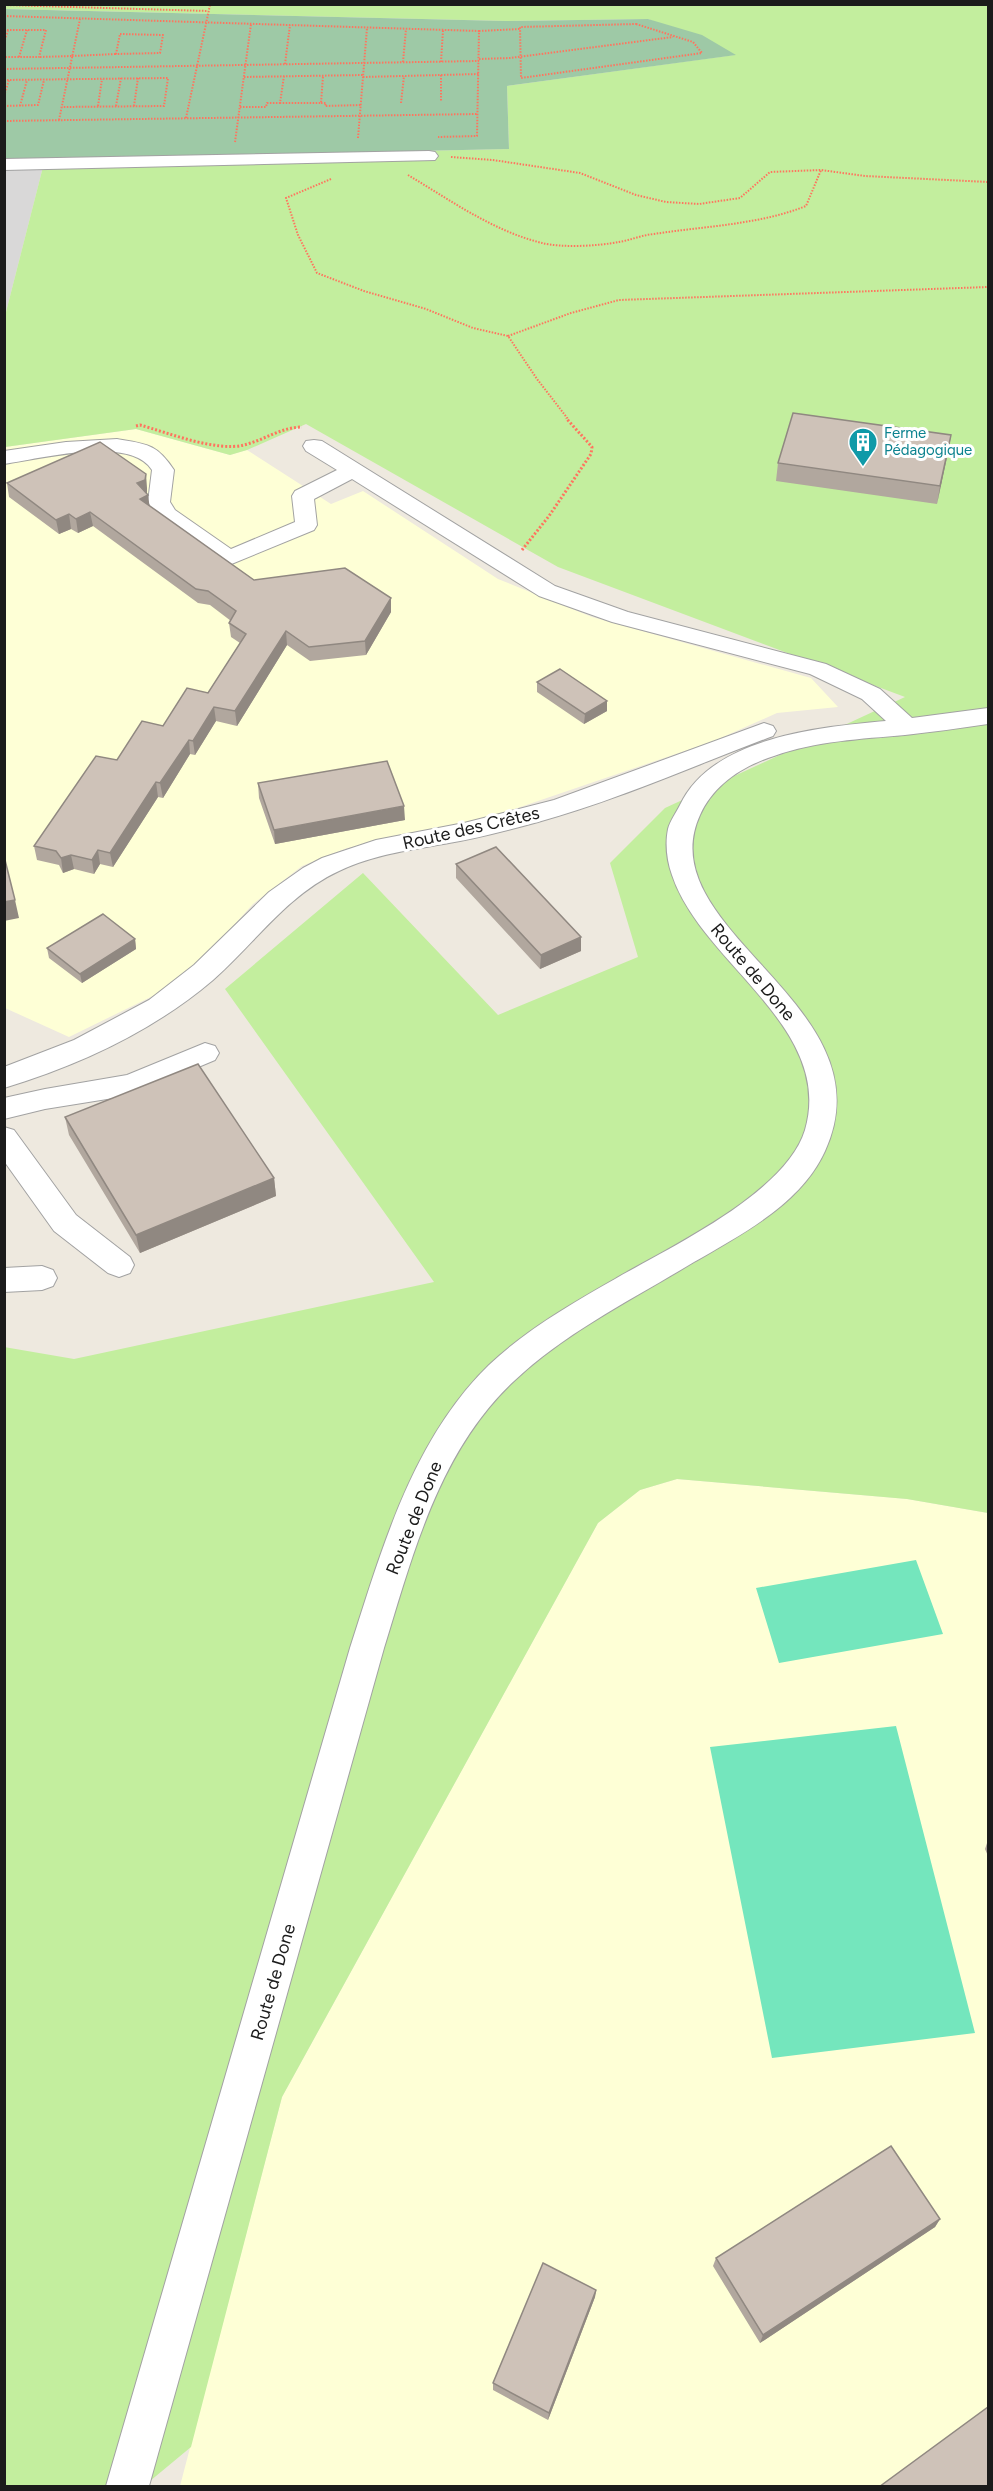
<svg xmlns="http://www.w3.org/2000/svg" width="993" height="2491" font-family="Figtree,sans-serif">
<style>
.residential{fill:#d9d8d8}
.education{fill:#feffd6}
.grass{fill:#c3ee9e}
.cemetery{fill:#9ec9a6}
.pitch{fill:#74e6bd}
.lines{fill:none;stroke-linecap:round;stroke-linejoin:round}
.minor-casing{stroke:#a2a2a2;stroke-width:2}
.path-far1{stroke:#ff745e;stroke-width:2;stroke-dasharray:1.5 1.5;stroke-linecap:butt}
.path{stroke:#ff745e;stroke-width:3;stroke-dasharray:2 2;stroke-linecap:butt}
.minor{fill:#fff;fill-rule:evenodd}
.wall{fill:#b1a79e}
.shaded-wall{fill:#908881}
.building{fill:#cec2b8;stroke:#908881;stroke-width:1.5}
.labels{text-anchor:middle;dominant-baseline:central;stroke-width:6;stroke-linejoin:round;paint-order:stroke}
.far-culture-label{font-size:15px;fill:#0d838f;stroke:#fff;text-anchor:start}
.street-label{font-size:18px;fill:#1b1b1b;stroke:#fff}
</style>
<rect width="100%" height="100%" fill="#eee9df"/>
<path class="residential" d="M45 159 5 316V160Z"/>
<path class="education" d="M136 429 230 455 247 450 331 504 363 491 498 579 592 617 811 678 838 707 777 713 714 741 482 820 347 848 302 866 253 904 213 948 163 991 69 1037 5 1008V447Z
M677 1479 907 1499 988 1513V2486H180L282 2097 598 1523 640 1490Z"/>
<path class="grass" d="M5 5H988V1513L907 1499 677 1479 640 1490 598 1523 282 2097 191 2447 144 2486H5L4 1347 74 1359 434 1282 225 989 363 873 498 1015 638 957 610 863 665 808 905 697 558 567 306 424 247 450 230 455 136 429 5 447V316L45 159 509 149 507 86 734 55 648 19 506 21 5 9Z"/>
<path class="cemetery" d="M5 9 506 21 648 19 702 35 736 55 507 86 509 149 5 160Z"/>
<path class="pitch" d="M916 1560 943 1634 779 1663 756 1588Z
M896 1726 975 2033 772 2058 710 1747Z"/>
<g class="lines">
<g class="minor-casing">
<path id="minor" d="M429 151 435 152 438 156 435 160 4 170V159Z
M117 439C147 444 157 444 174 470L170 502 175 510 231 549 295 522 292 496 295 491 337 470 306 451 303 446 306 441 314 440 322 441 555 586 628 612 826 664 880 689 912 718 988 708V724C960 728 933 732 905 735 861 739 816 741 774 756 743 766 714 784 700 815 647 931 892 1005 825 1151 801 1204 742 1234 694 1262 633 1299 566 1332 514 1381 439 1451 413 1554 384 1648L149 2486H106L350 1648C382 1549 412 1440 489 1365 526 1330 571 1304 615 1279 670 1247 786 1193 805 1130 835 1027 701 963 672 875 667 861 665 844 668 829 670 821 676 813 680 805 712 737 820 727 886 721L862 699 810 674 612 622 539 596 352 479 314 499 317 525 314 530 229 565 221 563 158 519 148 502 152 470C130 435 40 459 4 464V451L66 442Z
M764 723 773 726 776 731 773 736C695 765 618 800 538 822 509 830 479 838 449 843 412 850 374 854 339 871 287 895 255 943 213 980 153 1031 80 1065 4 1088V1067L74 1040 149 1000 194 965 269 892 303 868 322 858 376 840 464 823 554 800Z
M205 1043 215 1046 219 1053 215 1060 132 1095 45 1109 4 1119V1098L45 1089 127 1075Z
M4 1127 14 1130 76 1215 130 1257 134 1265 130 1273 119 1277 108 1273 54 1231 4 1161Z
M42 1266 53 1270 57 1278 53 1286 42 1290 4 1292V1268Z"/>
</g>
<path class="path-far1" d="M4 5 208 11
M4 16 479 31 477 136 438 137
M636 24 693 42 702 53 521 78 520 27Z
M4 30H46L39 57H4
M479 31 520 29
M120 34 163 35 160 53 116 54Z
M4 43 8 30
M72 56 116 54
M19 57 27 30
M40 57 72 56
M479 59 510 58 673 37
M403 62 406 29
M441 62 443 30
M285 64 290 25
M4 69 479 61
M441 75V102
M284 76 280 103H321L323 76
M244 77 363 75
M363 77 479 74
M4 80 168 78 164 106 62 107
M4 96 9 80
M321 103H326L325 106 361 105
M401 103 404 76
M4 106 38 105 44 80
M20 106 27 80
M98 106 102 79
M116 106 121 78
M134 106 138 78
M240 107H266L267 103H280
M186 118 210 5 204 4
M59 120 80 19
M4 121 478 114
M358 138 367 28
M235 142 251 24
M451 157 493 160 580 173 636 195 666 202 699 204 740 198 770 172 821 170 865 176 988 182
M408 175C450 200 493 231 542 243 562 248 598 246 619 242 631 240 642 235 654 234 705 226 758 225 806 206L821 170
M331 179 286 198 298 235 317 273 364 291 426 309 473 328 508 336 537 379 568 419
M508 336 571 313 619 300 988 287"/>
<path class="path" d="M136 426 140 425C169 433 216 452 244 445 264 440 282 427 302 427
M522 550 549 516 591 454 592 447 566 418"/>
<use href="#minor" class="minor"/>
</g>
<path class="wall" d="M951 435 937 504 776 481 778 463Z
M7 483 147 488V494L149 506 254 580 391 598V612L366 655 310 661 287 645 237 726 216 721 195 755 190 754 163 798 158 797 113 867 100 864 94 874 74 869 63 873 59 865 37 860 34 846 117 760 208 693 240 643 231 637 229 623 231 621 210 605 198 603 93 526 78 533 71 529 59 534 9 497Z
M537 682 607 701V711L584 724 537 692Z
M258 783 405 820 275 844 259 798Z
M456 864 581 951 540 969 456 878Z
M135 939 136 949 82 983 49 958 47 948Z
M65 1117 274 1178 276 1196 140 1253 69 1135Z
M988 1840V1856L985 1849Z
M940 2219 935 2227 760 2343 713 2266 716 2258Z
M596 2290 595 2297 548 2420 493 2390V2383Z"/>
<path class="shaded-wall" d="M951 435 948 453 937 504 940 486Z
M146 474 147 488V494L137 483Z
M148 495 150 509 140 499Z
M90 512 93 526 78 533 76 519Z
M69 514 71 529 59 534 56 520Z
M391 598V612L366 655 365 641Z
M286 631 287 645 237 726 235 711Z
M607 701V711L584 724 585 714Z
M214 707 216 721 195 755 193 741Z
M189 740 190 754 163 798 160 783Z
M156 782 158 797 113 867 110 853Z
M404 806 405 820 275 844 274 830Z
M98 850 100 864 94 874 92 860Z
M71 855 74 869 63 873 61 858Z
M15 900 19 918 4 921V902Z
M581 937V951L540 969 541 955Z
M135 939 136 949 82 983 80 974Z
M274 1178 276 1196 140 1253 136 1235Z
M940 2219 935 2227 760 2343 763 2335Z
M596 2290 595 2297 548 2420 549 2413Z"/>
<path class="building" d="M793 413 951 435 940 486 778 463Z
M100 442 146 474 145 480 137 483 148 495 140 499 254 580 345 568 391 598 365 641 309 647 286 631 235 711 214 707 193 741 189 740 160 783 156 782 110 853 98 850 92 860 71 855 61 858 56 851 34 846 96 756 117 760 142 721 163 726 187 688 208 693 246 634 229 623 236 611 208 591 196 589 90 512 76 519 69 514 56 520 7 483Z
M560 669 607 701 585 714 537 682Z
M387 761 404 806 274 830 258 783Z
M496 847 581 937 541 955 456 864Z
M4 856 15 900 4 902Z
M103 914 135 939 80 974 47 948Z
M198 1064 274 1178 136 1235 65 1117Z
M891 2146 940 2219 763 2335 716 2258Z
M543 2263 596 2290 549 2413 493 2383Z
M988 2407V2487H879Z"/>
<defs>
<g id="building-pin" transform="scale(1.5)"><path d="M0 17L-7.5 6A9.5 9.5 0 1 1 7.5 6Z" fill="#0f9aa8" stroke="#fff"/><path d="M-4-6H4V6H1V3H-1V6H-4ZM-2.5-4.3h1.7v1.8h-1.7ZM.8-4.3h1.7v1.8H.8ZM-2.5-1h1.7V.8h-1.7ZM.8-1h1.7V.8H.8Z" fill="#fff"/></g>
</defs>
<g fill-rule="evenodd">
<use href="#building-pin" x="863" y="442"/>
</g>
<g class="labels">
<g class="far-culture-label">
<text x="884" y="433">Ferme<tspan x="884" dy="17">Pédagogique</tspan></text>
</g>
<g class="street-label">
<text transform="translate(471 828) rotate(-13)">Route des Crêtes</text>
<text transform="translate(753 972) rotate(50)">Route de Done</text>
<text transform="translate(414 1518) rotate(-68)">Route de Done</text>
<text transform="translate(273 1982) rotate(-74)">Route de Done</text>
</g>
</g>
<rect width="993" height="2491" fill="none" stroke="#1b1b1b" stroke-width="12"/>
</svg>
